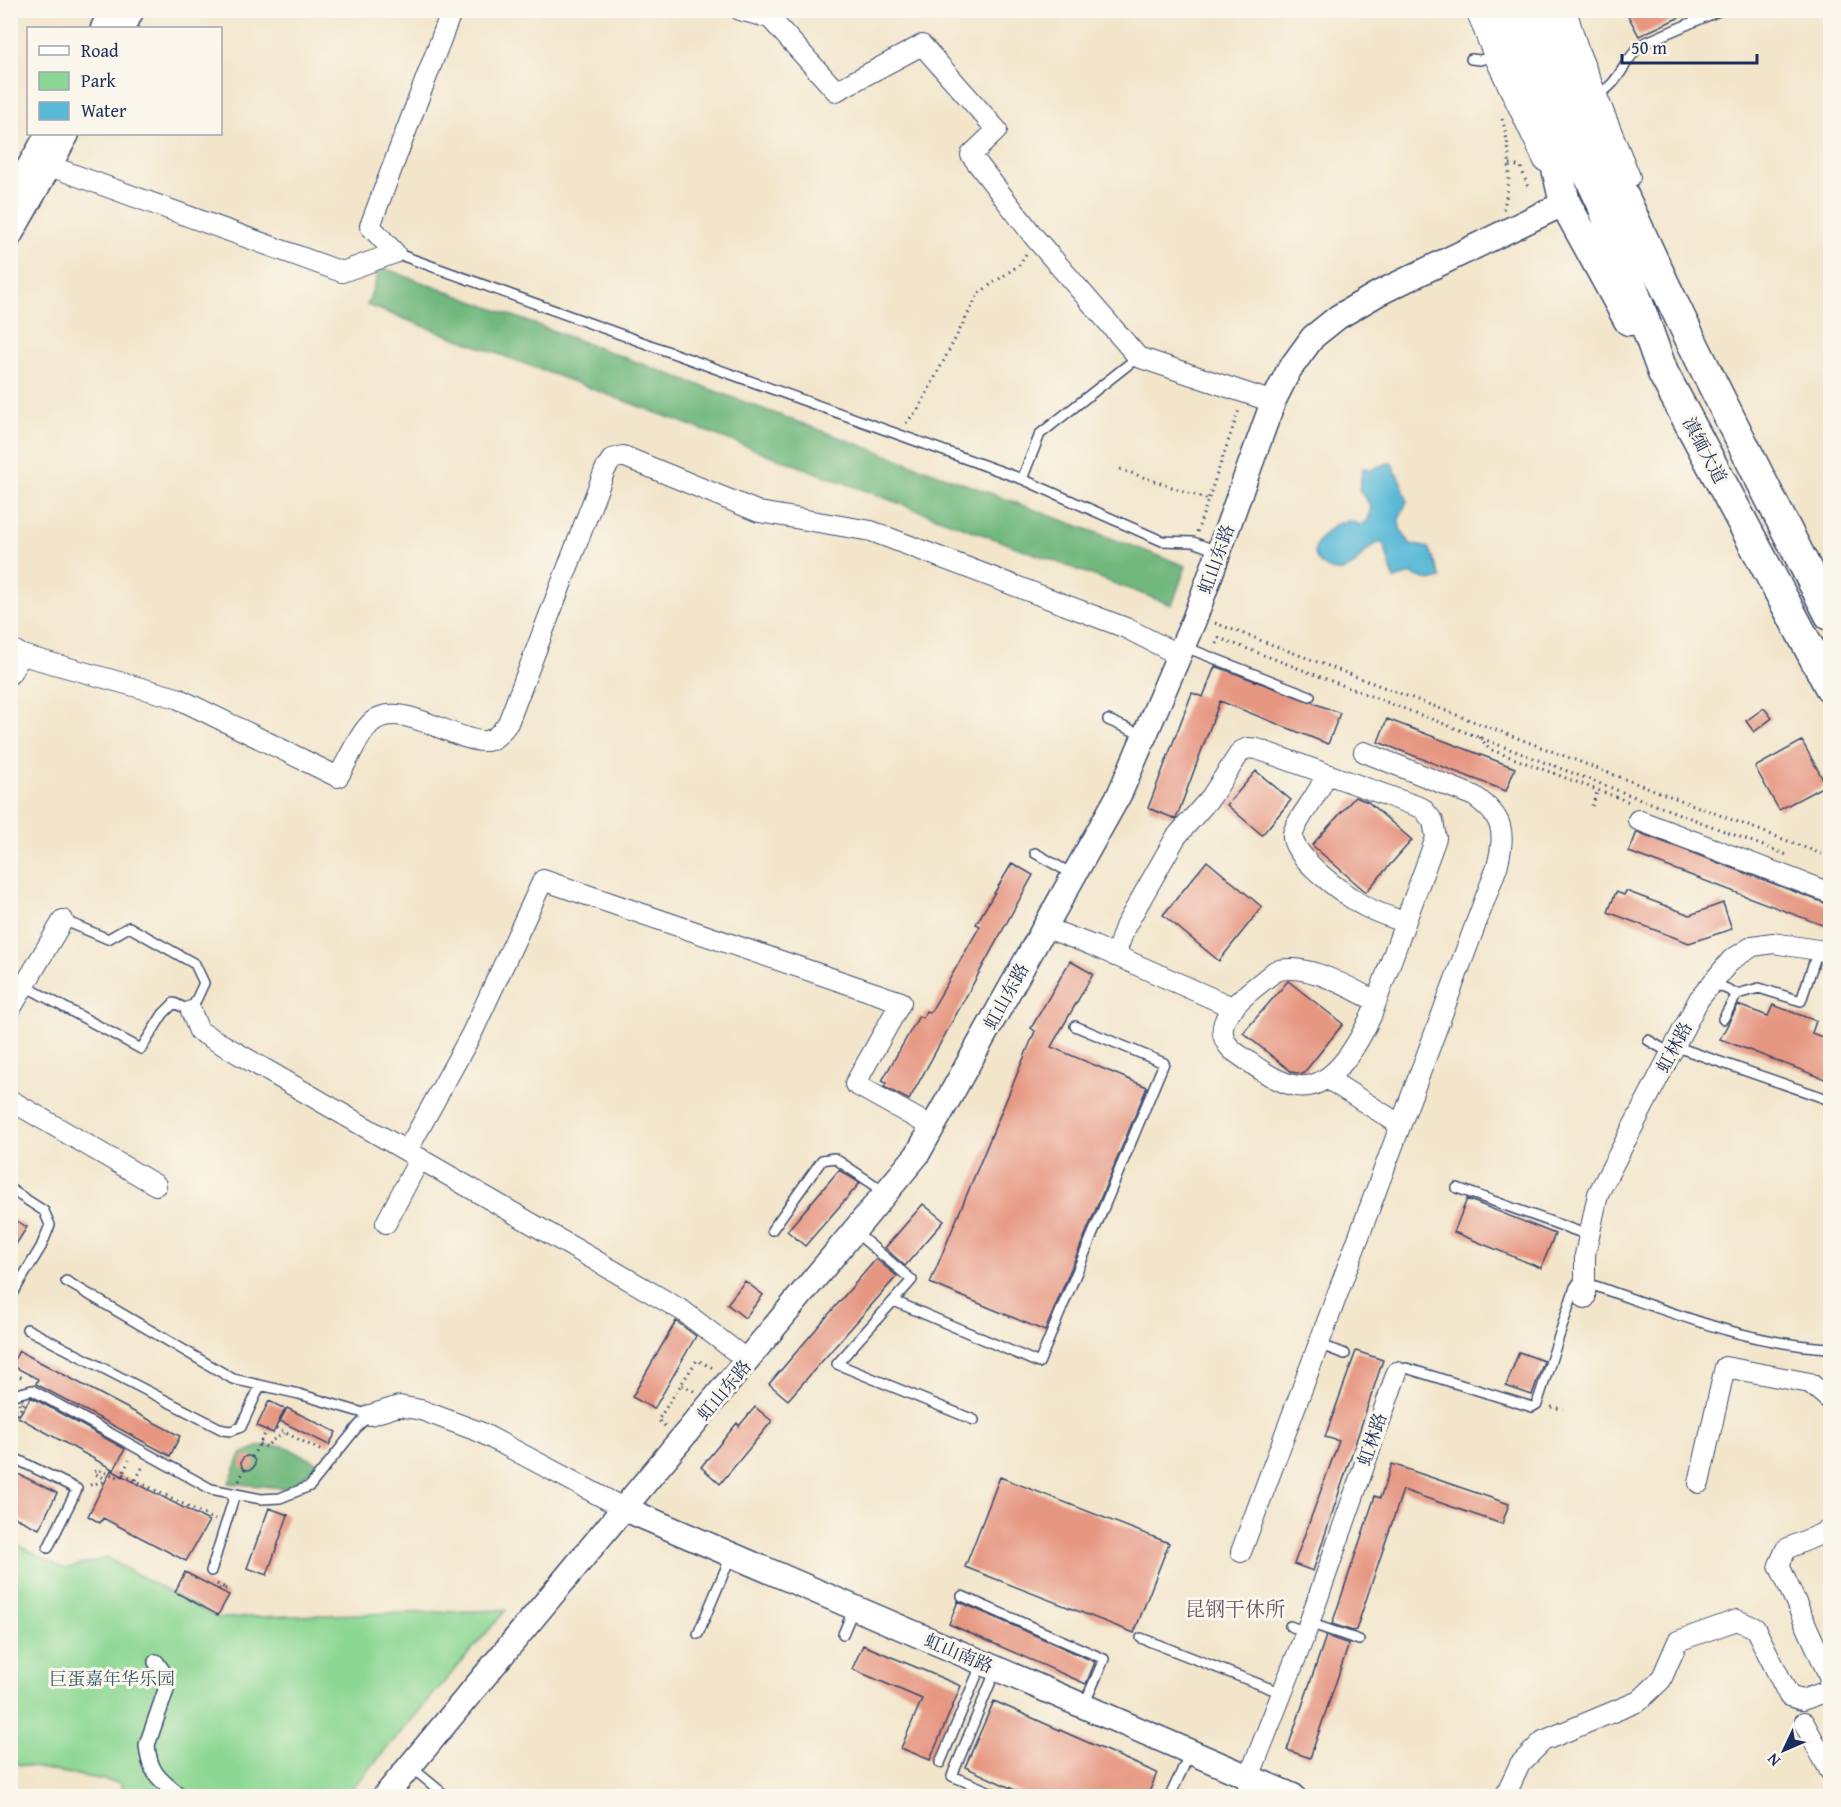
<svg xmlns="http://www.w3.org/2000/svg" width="1841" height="1807" font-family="'Gentium Book Plus','Noto Serif SC',serif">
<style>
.green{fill:#8cd793;stroke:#548378;stroke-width:1.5}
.forest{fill:#71b87d;stroke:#46746e;stroke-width:1.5}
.water{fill:#59b9d7;stroke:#3a749a;stroke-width:1.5}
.building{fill:#e69782}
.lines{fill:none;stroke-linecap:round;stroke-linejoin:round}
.service-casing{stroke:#3b4a6e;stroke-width:12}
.pedestrian-casing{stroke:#3b4a6e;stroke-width:18}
.minor-casing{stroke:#3b4a6e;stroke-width:22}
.tertiary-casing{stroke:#3b4a6e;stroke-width:27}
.primary-casing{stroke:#3b4a6e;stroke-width:33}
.path{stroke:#3b4a6e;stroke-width:3;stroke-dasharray:1.5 4.5;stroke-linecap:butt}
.service{stroke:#fff;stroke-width:9}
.pedestrian{stroke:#fff;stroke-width:15}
.minor{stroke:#fff;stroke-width:20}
.tertiary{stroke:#fff;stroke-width:24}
.primary{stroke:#fff;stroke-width:30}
.path-bridge{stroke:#3b4a6e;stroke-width:3;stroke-dasharray:1.5 4.5;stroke-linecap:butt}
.labels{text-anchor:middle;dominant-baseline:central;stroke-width:6;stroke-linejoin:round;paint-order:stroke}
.street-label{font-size:18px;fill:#1b2f5e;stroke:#fbf7ec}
.park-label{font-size:18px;fill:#37596b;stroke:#fbf7ec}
.neighbourhood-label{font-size:20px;fill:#62536b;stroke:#fbf7ec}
</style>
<rect width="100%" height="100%" fill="#fbf7ec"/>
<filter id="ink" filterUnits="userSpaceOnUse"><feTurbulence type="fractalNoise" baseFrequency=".0167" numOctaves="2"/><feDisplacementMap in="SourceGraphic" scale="12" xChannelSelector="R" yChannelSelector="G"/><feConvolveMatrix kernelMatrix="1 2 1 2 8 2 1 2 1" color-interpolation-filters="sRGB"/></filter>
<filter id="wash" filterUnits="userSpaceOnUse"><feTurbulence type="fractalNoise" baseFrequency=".008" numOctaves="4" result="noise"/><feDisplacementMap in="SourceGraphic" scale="24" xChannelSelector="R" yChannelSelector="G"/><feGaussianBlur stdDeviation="1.35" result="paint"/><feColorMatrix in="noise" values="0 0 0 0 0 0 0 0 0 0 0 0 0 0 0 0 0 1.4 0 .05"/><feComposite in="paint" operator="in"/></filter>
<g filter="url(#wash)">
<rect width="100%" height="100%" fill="#f2e5ca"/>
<path class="green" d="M10 1541 64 1569 107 1558 217 1618 506 1610 346 1796H121V1783L11 1763Z"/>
<path class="forest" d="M381 267 1186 566 1172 605 367 305Z
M260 1446H284L318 1463 292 1489 229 1483 241 1454Z"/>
<path class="water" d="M1391 462 1402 485 1407 501 1399 519 1400 529 1410 544 1429 548 1441 578 1430 581 1411 574 1394 579 1384 545 1380 542C1361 550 1360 565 1344 570 1334 574 1317 566 1315 553 1314 539 1334 523 1347 521 1351 521 1356 523 1360 525L1368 521 1371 506 1359 490 1363 468 1372 469Z"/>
<g id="blocks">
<path class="building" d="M1625 10H1693V11L1639 36Z
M1215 666 1340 713 1328 744 1220 701 1176 819 1148 808 1192 693 1203 697Z
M1764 708 1772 718 1754 732 1746 721Z
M1387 719 1515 768 1506 791 1378 742Z
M1802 741 1826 785 1779 810 1755 767Z
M1256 771 1291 800 1262 835 1227 805Z
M1355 797 1368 802 1412 840 1366 892 1312 845Z
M1637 832 1830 905V928L1629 852Z
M1207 861 1262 907 1219 961 1163 915Z
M1012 863 1033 875 909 1100 884 1087 886 1083 882 1081 919 1016 923 1018 926 1011 930 1013 980 926 976 924Z
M1626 891 1690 915 1723 903 1732 929 1689 943 1608 912 1616 892 1624 895Z
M1070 961 1093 974 1051 1047 1147 1087 1045 1331 930 1283 1035 1031 1031 1028Z
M1288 981 1343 1024 1303 1074 1292 1072 1243 1033Z
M1738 1005 1768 1016 1773 1005 1816 1021 1812 1033 1830 1040V1081L1720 1039Z
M839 1170 860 1183 805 1246 787 1231Z
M1467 1199 1555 1234 1541 1268 1454 1232Z
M923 1204 944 1221 905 1266 885 1248Z
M10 1217 27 1227 10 1254Z
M876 1259 897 1276 788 1400 769 1384Z
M745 1281 763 1295 745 1318 727 1304Z
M676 1321 696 1336 654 1409 632 1397Z
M19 1351 180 1436 170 1456 36 1384 38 1379 11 1365Z
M1356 1351 1383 1360 1313 1571 1294 1564 1339 1441 1325 1437Z
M1519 1352 1544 1361 1532 1395 1506 1386Z
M31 1397 125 1449 114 1470 18 1417Z
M269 1401 285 1409 273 1433 257 1426Z
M755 1407 772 1421 720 1484 701 1467 737 1423 739 1426Z
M287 1408 336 1432 329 1445 280 1421Z
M241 1463a7 7 0 1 1 14 0a7 7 0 1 1-14 0Z
M1392 1464 1509 1504 1502 1524 1403 1490 1356 1630 1353 1631 1332 1624 1375 1496 1380 1498Z
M10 1470 57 1493 39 1529 10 1515Z
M111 1470 209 1521 186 1561 103 1518 100 1523 88 1516Z
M1000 1477 1169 1543 1134 1633 965 1567Z
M269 1508 288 1515 267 1575 247 1568Z
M185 1572 229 1595 218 1615 175 1592Z
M958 1601 1095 1662 1086 1684 949 1624Z
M1326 1636 1349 1644 1310 1758 1287 1750Z
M863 1645 961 1686 930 1760 901 1748 922 1699 852 1669Z
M994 1701 1157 1773 1147 1797H1030L965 1767Z"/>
</g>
</g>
<g filter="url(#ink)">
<use href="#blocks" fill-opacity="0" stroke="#3b4a6e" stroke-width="1.5"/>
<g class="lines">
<g class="service-casing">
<path id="service" d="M1471 59 1480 60 1494 56
M1597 94C1620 85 1623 60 1642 44L1721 10
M395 253 1022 479 1162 541 1193 542 1217 551
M1022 479 1040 434 1138 357
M1185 647 1310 696
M1108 720 1145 736
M1035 853 1072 874
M1712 982 1737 994
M25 986 141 1049 163 1014 174 1003 191 1011 204 983 195 964 129 927 108 939 63 920
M1723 1019 1737 994 1759 988 1801 1001 1818 950
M1648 1040 1670 1053
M1674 1046 1830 1100
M1457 1188 1588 1235
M10 1189 44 1211 50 1225 41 1247 10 1298
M772 1230 822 1160 834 1158 885 1192
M855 1232 912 1280 837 1364 974 1420
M66 1281 233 1379 299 1394 370 1415
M1586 1283C1667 1310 1745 1344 1830 1348
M894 1301 1039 1363 1164 1063 1075 1026
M27 1329 223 1430 231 1431 241 1427 260 1386
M1318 1344 1345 1354
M1397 1372 1406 1368 1532 1407 1537 1404 1575 1287 1582 1277
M10 1396 32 1390 211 1489 261 1499 280 1498 310 1486 359 1425 370 1415
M10 1456 77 1489 48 1548
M211 1571 235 1494
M962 1596 1104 1659 1084 1705
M1309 1623 1359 1640
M1290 1626 1306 1632
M698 1634 731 1556
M843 1634 854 1608
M1141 1638 1282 1693
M996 1669 952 1776 1000 1796
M940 1763 982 1663
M411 1767 446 1796
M1170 1796 1190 1753"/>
</g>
<g class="pedestrian-casing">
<path id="pedestrian" d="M156 1662 165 1675 166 1690 147 1745C149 1773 160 1780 180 1796"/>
</g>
<g class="minor-casing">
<path id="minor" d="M740 10 770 18 836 91 922 45 997 130 971 155 1035 238 1138 357 1273 402
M1476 10 1494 56 1544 161
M1566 10 1579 52 1630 177
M50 166 342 272 395 253 370 226 452 10
M10 648 22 655 177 698 338 777C348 761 356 739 369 725 395 695 453 741 483 741 494 742 502 731 508 723L605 470 612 459 623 456 759 512 871 531 1126 628 1179 655
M10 674 22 655
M1326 774C1319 796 1297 817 1293 834 1289 855 1348 898 1366 907 1378 913 1392 918 1405 922
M1638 820 1830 893
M1044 927 1094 946 1234 1008
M1115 956 1125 927 1176 837 1211 797 1241 751 1248 748 1257 749 1422 808 1433 821 1436 838 1371 1016C1357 1046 1329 1098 1289 1084 1269 1078 1250 1062 1232 1050 1202 1019 1253 991 1275 971 1308 962 1347 987 1376 1001
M10 1010 63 920
M191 1011 199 1031 683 1311 748 1361
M1328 1079 1399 1124
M10 1100 156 1185
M407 1151 472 1033 543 880 901 1002 855 1084 934 1128
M386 1223 420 1158
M1585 1298V1255L1598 1194 1699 999 1731 960 1753 946 1773 943 1830 952
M370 1415 399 1406 421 1410 480 1432 625 1509
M1699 1483 1725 1367 1810 1383 1830 1400
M1241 1552 1497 867C1506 832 1504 817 1474 796L1364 752
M1804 1723 1830 1771
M1246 1796 1253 1767 1306 1632 1397 1372
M1505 1796 1520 1764 1543 1741 1639 1701 1661 1680 1678 1641 1737 1620 1755 1628 1789 1696 1802 1700 1828 1691 1830 1678 1779 1565 1786 1549 1830 1530"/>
</g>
<g class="tertiary-casing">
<path id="tertiary" d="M103 28 112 10
M123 28 132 10
M10 200 48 134
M10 235 67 134
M625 1509 1293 1796
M385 1796 917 1155 1120 793 1194 620 1273 402 1289 370 1313 337 1338 317 1379 293 1565 203"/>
</g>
<g class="primary-casing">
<path id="primary" d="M1498 10 1552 147 1565 203 1629 320
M1524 10 1560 113 1602 203 1663 373 1830 687
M1545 10C1626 219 1728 417 1830 615"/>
</g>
<path class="path" d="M1502 119C1511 149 1512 180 1503 210
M1510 164 1521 167 1529 190
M906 423 919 408 979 293 1019 265 1026 254
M1120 469 1209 500
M1197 532 1239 410
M1215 623 1830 857
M1216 644 1219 638 1787 855
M1480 737 1489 749 1632 803
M1592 806 1598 790
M10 1370 24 1379
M682 1385 694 1391
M1551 1407 1563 1409
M10 1412 17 1415
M665 1426 658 1420 697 1360 713 1368
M276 1428 322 1451
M259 1444 267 1447 271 1441 286 1433
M252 1457 267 1430
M123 1474 215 1520
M136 1480 143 1466
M239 1481 245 1469
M90 1485 102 1482 104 1478 94 1473 96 1469 121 1478 129 1460
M217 1584 227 1589H217"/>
<use href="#service" class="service"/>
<use href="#pedestrian" class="pedestrian"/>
<use href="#minor" class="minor"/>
<use href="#tertiary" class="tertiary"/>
<use href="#primary" class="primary"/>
<path class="path-bridge" d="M10 1420 22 1399 25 1401 17 1415"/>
</g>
</g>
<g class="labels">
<g class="street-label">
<text transform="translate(1705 450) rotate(62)">滇缅大道</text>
<text transform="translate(1216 559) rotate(-70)">虹山东路</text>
<text transform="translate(1006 996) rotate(-61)">虹山东路</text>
<text transform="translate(1674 1047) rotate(-62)">虹林路</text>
<text transform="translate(724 1390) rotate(-50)">虹山东路</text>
<text transform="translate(1372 1439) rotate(-71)">虹林路</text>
<text transform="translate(959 1653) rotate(23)">虹山南路</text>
</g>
<g class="park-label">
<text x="112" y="1678">巨蛋嘉年华乐园</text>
</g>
<g class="neighbourhood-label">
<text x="1235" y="1608">昆钢干休所</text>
</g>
</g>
<rect width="1841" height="1807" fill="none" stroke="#fbf7ec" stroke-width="36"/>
<rect x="27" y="27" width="195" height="108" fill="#fbf7ec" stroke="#a1a7b3" stroke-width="1.5"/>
<rect x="39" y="46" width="30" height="9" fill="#ffffff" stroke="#a1a7b3" stroke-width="1.5"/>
<text x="81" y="57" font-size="18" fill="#1b2f5e">Road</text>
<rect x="39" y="72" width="30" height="18" fill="#8cd793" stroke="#a1a7b3" stroke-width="1.5"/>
<text x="81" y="87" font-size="18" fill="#1b2f5e">Park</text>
<rect x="39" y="102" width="30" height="18" fill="#59b9d7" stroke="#a1a7b3" stroke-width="1.5"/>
<text x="81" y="117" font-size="18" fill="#1b2f5e">Water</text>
<g transform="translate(1784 1750) rotate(226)" stroke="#fbf7ec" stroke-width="4.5" paint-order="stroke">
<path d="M0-4.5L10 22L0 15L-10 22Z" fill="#1b2f5e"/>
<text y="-9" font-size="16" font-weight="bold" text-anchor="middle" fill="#1b2f5e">N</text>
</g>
<path d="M1622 54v9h135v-9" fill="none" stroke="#1b2f5e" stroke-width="3"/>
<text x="1631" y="54" font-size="18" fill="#1b2f5e" stroke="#fbf7ec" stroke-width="4.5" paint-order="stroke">50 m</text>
</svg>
